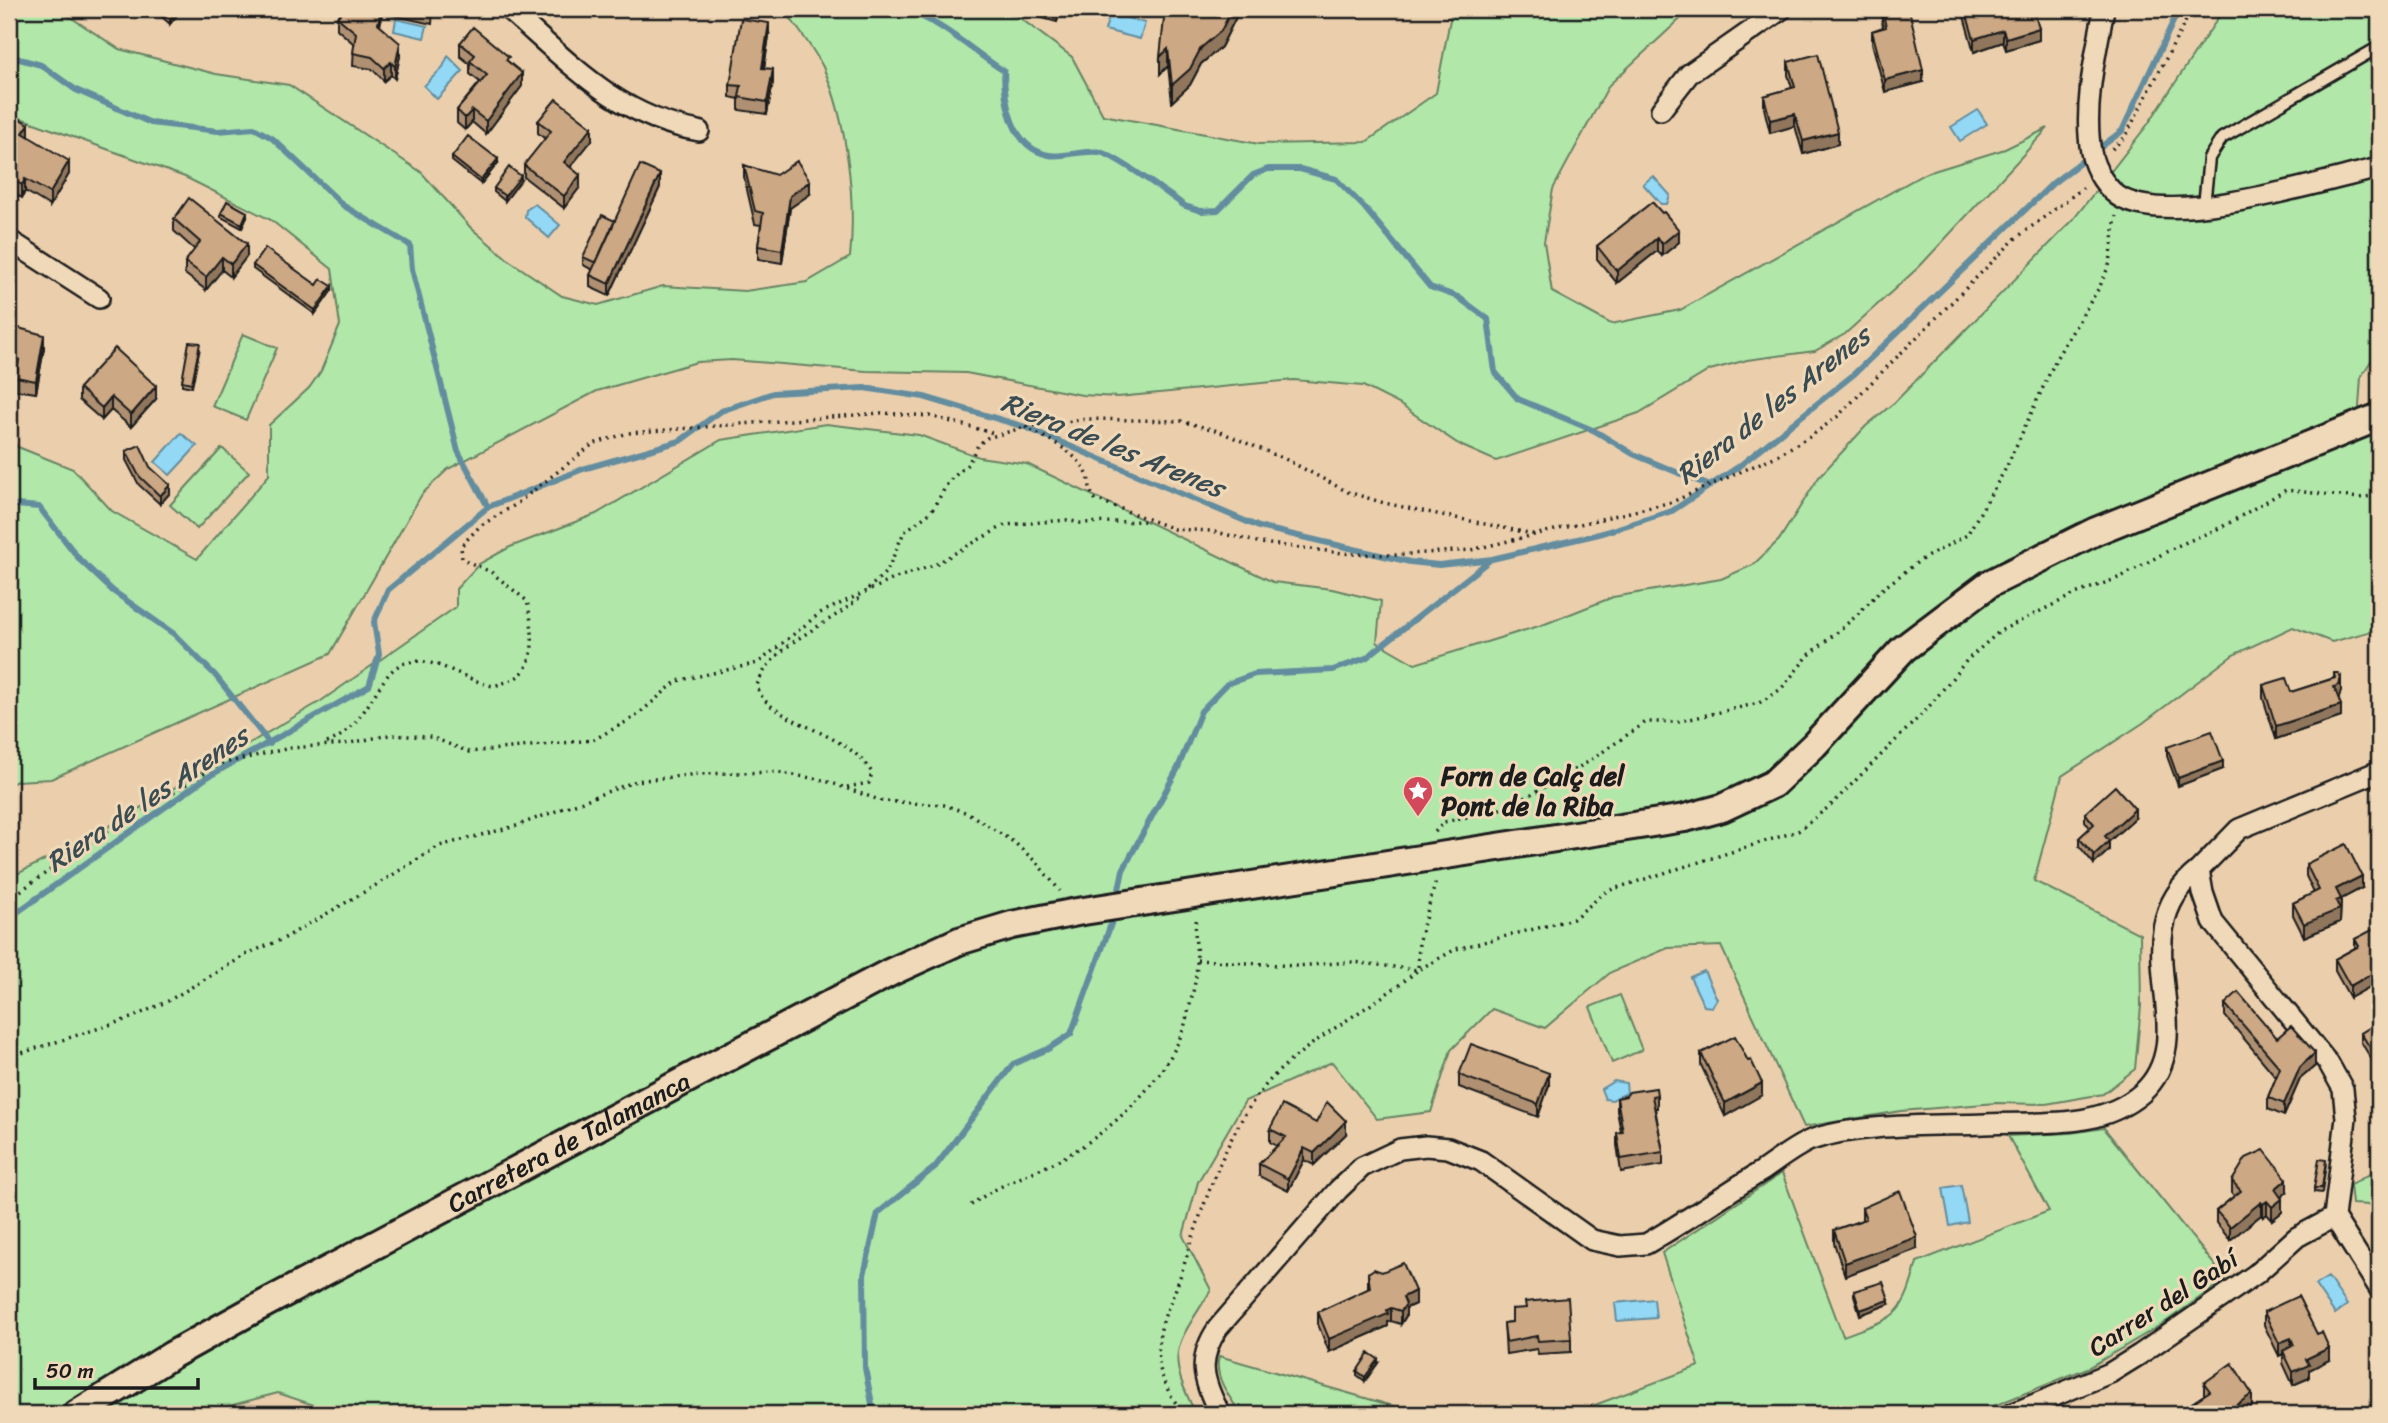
<svg xmlns="http://www.w3.org/2000/svg" width="2388" height="1423" font-family="Sriracha,sans-serif">
<style>
.green{fill:#b1e7a9;stroke:#668262;stroke-width:2}
.water{fill:#93d8f5;stroke:#638d9e;stroke-width:2}
.lines{fill:none;stroke-linecap:round;stroke-linejoin:round}
.stream{stroke:#638d9e;stroke-width:6}
.lane-casing{stroke:#1c1c1c;stroke-width:15}
.street-casing{stroke:#1c1c1c;stroke-width:24}
.secondary-casing{stroke:#1c1c1c;stroke-width:32}
.path{stroke:#1c1c1c;stroke-width:3.5;stroke-dasharray:2 5;stroke-linecap:butt}
.lane{stroke:#f0d9b9;stroke-width:10}
.street{stroke:#f0d9b9;stroke-width:19}
.secondary{stroke:#f0d9b9;stroke-width:26}
.wall{fill:#af9072;stroke:#1c1c1c;stroke-width:2}
.shaded-wall{fill:#8f765c;stroke:#1c1c1c;stroke-width:2}
.building{fill:#cca884;stroke:#1c1c1c;stroke-width:2}
.labels{text-anchor:middle;dominant-baseline:central;stroke-width:6;stroke-linejoin:round;paint-order:stroke}
.poi-label{font-size:26px;font-weight:bold;fill:#1c1c1c;stroke:#f0d9b9;text-anchor:start}
.street-label{font-size:26px;fill:#1c1c1c;stroke:#f0d9b9}
.water-label{font-size:28px;font-style:italic;fill:#3a4b52;stroke:#f0d9b9}
</style>
<rect width="100%" height="100%" fill="#ebcfad"/>
<filter id="ink" filterUnits="userSpaceOnUse"><feTurbulence type="fractalNoise" baseFrequency=".0143" numOctaves="2"/><feDisplacementMap in="SourceGraphic" scale="14" xChannelSelector="R" yChannelSelector="G"/><feConvolveMatrix kernelMatrix="1 2 1 2 8 2 1 2 1" color-interpolation-filters="sRGB"/></filter>
<g filter="url(#ink)">
<path class="green" d="M9 9H58L119 49 216 74 289 85 421 172 471 228 510 261 562 296 598 305 663 286 745 291 807 282 850 257C856 200 847 120 823 67 813 47 796 27 784 9H1008L1072 57 1103 115 1259 144 1366 142 1436 93 1452 9H1691L1609 85 1553 189 1544 242 1552 292 1611 324 1680 310 1924 174 2005 149 2048 128 1920 266 1845 334 1815 351 1747 360 1710 370 1639 413 1496 461 1460 445 1399 404 1363 386 1294 380 1118 397 1082 395 966 373 866 371 732 360 697 362 597 391 448 469 422 494 330 654 51 779 17 781 9 785V666L12 664 9 635V440L18 447 73 469 112 511 197 559 269 475V425L309 388 321 371 340 325 332 269 271 220 185 177 9 114Z
M2224 9H2379V348L2361 377 2359 407 2379 429V629L2332 642 2293 627 2233 655 2143 723 2062 776 2034 881 2140 934 2141 1006 2135 1069 2103 1094 2046 1104 1996 1103 1901 1111 1804 1127 1721 946 1668 948 1611 972 1545 1028 1492 1009 1451 1050 1431 1112 1377 1119 1332 1062 1245 1101 1198 1182 1183 1236 1211 1290C1176 1347 1164 1351 1196 1414H327L320 1407 278 1393 198 1414H9V878L101 831 321 701 456 607V589L479 564 510 547 596 514 721 440 826 424 919 435 979 457 1027 464 1273 582 1332 589 1381 601 1377 642 1415 664 1545 624 1613 597 1721 579 1753 565 1779 540 1819 477 1866 426 1895 402 2072 221 2148 124Z
M243 334 277 348 246 420 212 406Z
M222 448 249 472 197 529 170 505Z
M1620 995 1642 1050 1612 1063 1590 1007Z
M2104 1128 2226 1279 2164 1323 2090 1367 1974 1414H1571L1699 1366 1662 1253 1782 1173 1843 1336C1896 1316 1902 1320 1917 1262L2049 1211 2008 1136 2070 1133Z
M2379 1169V1212L2369 1205 2352 1204 2350 1185Z
M1219 1356 1421 1414H1241C1230 1398 1213 1377 1219 1356Z"/>
<path class="water" d="M1110 13 1145 23 1140 39 1105 30Z
M396 19 427 26 424 38 394 31Z
M448 56 463 71 437 99 424 86 443 67Z
M1978 110 1987 124 1960 141 1951 127Z
M1653 176 1670 195 1667 204H1661L1643 184Z
M535 204 560 225 549 238 525 217 526 210Z
M181 433 197 446 170 475 155 462Z
M1704 971 1717 999 1712 1007 1704 1006 1690 977Z
M1614 1081 1626 1083 1627 1093 1612 1100 1605 1099 1601 1089Z
M1961 1185 1968 1222 1950 1226 1943 1188Z
M2328 1277 2347 1305 2335 1314 2315 1285Z
M1654 1299 1656 1318 1617 1321 1615 1303Z"/>
<g class="lines">
<path class="stream" d="M892 9C934 12 969 50 1004 71 1004 101 1011 148 1049 155 1065 158 1087 148 1103 153 1121 159 1168 194 1185 206L1201 211 1218 210 1253 175 1268 169H1300L1336 179 1364 207 1430 287 1458 297 1488 319 1495 372 1518 399 1595 431 1633 454 1710 486
M9 56 41 65 76 90 151 123 218 131 254 128 272 138 344 206 410 245 412 269 458 451 488 507
M9 501 16 505 39 507 80 560 113 591 174 634 215 675 270 744
M1117 899 1123 870 1178 768 1201 711 1227 684 1255 674 1333 670 1366 658 1490 560
M9 918 206 778 369 686 379 654 374 622 388 590 488 507 583 469 680 441 721 411 773 393 864 388 924 397 1025 427 1259 527 1410 562 1439 565 1492 559 1599 534 1672 511 1738 467 1853 375 2053 183 2122 131 2179 9
M874 1414 865 1368 864 1275 878 1213 935 1167 1013 1064 1048 1049 1071 1034 1115 913"/>
<g class="lane-casing">
<path id="lane" d="M2204 205 2209 158 2222 138 2379 47"/>
</g>
<g class="street-casing">
<path id="street" d="M508 9C568 61 617 117 699 131
M2104 9C2096 53 2083 106 2091 152 2094 169 2107 191 2123 199 2180 226 2318 182 2379 168
M1661 110 1689 74 1782 9
M9 240 99 298
M2334 1217 2346 1118 2343 1089 2329 1064 2213 922 2203 893 2199 870 2239 829 2379 771
M2334 1217 2379 1288
M1220 1414C1203 1381 1196 1360 1218 1328L1338 1190 1362 1167 1400 1149 1426 1146 1448 1148 1481 1161 1592 1240 1620 1246 1646 1244C1685 1222 1723 1195 1762 1171 1777 1161 1794 1147 1811 1140 1858 1123 1934 1126 1985 1124 2037 1121 2098 1131 2142 1093 2207 1034 2116 934 2199 870
M2011 1414 2110 1373 2139 1355 2256 1274 2297 1237 2334 1217"/>
</g>
<g class="secondary-casing">
<g id="secondary">
<path id="s1" d="M77 1414 172 1355 251 1311 708 1068 891 972 959 941 1012 925 1077 912 1685 818 1722 808 1773 784 1814 745 1903 649 1989 584 2096 531 2379 417"/>
</g>
</g>
<path class="path" d="M2112 149 2125 137 2192 9
M1025 427C1045 438 1077 451 1087 474 1091 483 1088 490 1095 499L1174 529 1212 531 1261 543 1351 554 1395 555 1471 550 1672 502 1774 457 1811 436 1837 417 2015 239 2083 188
M868 589 887 571 904 532 931 512 949 481 968 464 978 445 987 438 1025 427 1088 419 1181 421 1218 431 1287 460 1348 492 1384 503 1533 534
M327 743C369 726 376 675 402 664 430 653 463 679 489 685 495 687 502 683 509 681 540 671 533 626 527 601L491 572 462 559 461 546 480 526 515 505 593 444 628 433 881 413 930 416 993 433
M847 787 869 783 872 773C849 730 763 722 757 685 774 641 828 627 860 597
M1435 832 1444 822 1495 811 1523 799 1588 762 1646 722H1677L1759 703 1781 689 1808 656 1855 617 1881 590 1919 561 1967 535 2006 468 2057 357 2100 286 2110 263 2116 216
M9 899 87 844 220 764 290 748 345 744 389 735 431 737 469 752 593 740 635 717 677 681 758 663 820 613 896 578 934 565 1005 525 1067 520 1080 523 1147 521
M1197 960 1295 966 1353 962 1418 970 1456 949 1573 919 1607 891 1798 831 1831 805 1927 709 1967 660 2000 631 2075 594 2121 577 2175 547 2222 527 2286 490 2359 498 2379 495
M9 1057 131 1018 168 1001 249 953 283 939 373 887 439 846 516 826 636 781 698 774 776 772 823 780 882 801 944 805 968 813 1015 843 1037 863 1060 891
M971 1205C996 1186 1023 1177 1051 1164 1104 1139 1168 1081 1185 1024 1190 1004 1197 981 1197 961 1197 945 1193 933 1197 918
M1184 1414C1172 1399 1161 1381 1159 1362 1156 1325 1168 1312 1179 1280 1201 1214 1227 1119 1280 1070 1321 1032 1375 1006 1418 970L1419 940 1436 881"/>
<use href="#lane" class="lane"/>
<use href="#street" class="street"/>
<use href="#secondary" class="secondary"/>
</g>
<path class="wall" d="M153 9H175L177 15 170 24Z
M345 9H433L432 24 382 13 380 26 400 56 395 79 391 75 384 81 372 69 353 66 354 44 337 29V17Z
M1020 9H1060L1057 22 1020 12Z
M1165 9H1237V15L1221 47 1201 64 1190 85 1172 102 1168 66 1160 74Z
M1963 9H2033L2039 40 2006 50 2003 42 1974 52 1963 13Z
M1882 10 1923 82 1885 92 1872 43V31L1883 27 1882 22Z
M769 36 764 68 773 82 767 114 739 110V99L730 97V85Z
M460 43 509 62 522 86 486 134 472 122 465 130 457 123V110L480 82 470 74V64L460 56Z
M1788 62 1838 144 1803 154 1795 126 1770 133 1764 108V96L1792 88 1788 75Z
M9 113 29 136 69 174 50 206 25 191 22 198 9 190Z
M538 121 592 140 570 167 580 187 564 208 524 177V165L545 139 538 133Z
M452 157 498 163 481 184 452 161Z
M744 165 810 194 790 208 782 263 758 259V246L761 225 755 224 744 177Z
M521 180 505 201 494 192V188Z
M660 187 609 296 590 287V275L593 270 583 265V257Z
M1652 202 1679 242 1662 256 1657 251 1617 283 1597 259V246Z
M221 213 247 217 242 228 221 217Z
M174 219 247 256 231 277 222 270 206 290 185 274V262L195 250 174 231Z
M253 265 317 285 332 290 315 314 253 269Z
M9 322 44 348 36 393 16 390 17 372 9 370Z
M200 348 192 387 182 385V381Z
M79 388 156 399 131 427 111 410 102 420 79 400Z
M126 451 150 467 170 493 160 504 139 485 126 460Z
M2334 673 2341 690 2338 698 2341 717 2276 739 2263 698V685L2291 692 2334 678Z
M2167 747 2223 769 2178 786 2167 756Z
M2085 813 2135 818 2109 841V850L2094 864 2079 846V838L2090 828 2085 821Z
M2306 864 2362 888 2341 899 2340 922 2304 937 2293 915V903L2314 893 2306 876Z
M2379 930 2350 998 2335 971V959L2355 948V939Z
M2225 1004 2277 1038 2315 1066 2300 1079 2284 1116 2268 1109V1097L2276 1077 2225 1016Z
M2379 1022 2372 1060 2361 1042V1033Z
M1701 1053 1762 1095 1725 1116 1701 1065Z
M1459 1075 1549 1085 1538 1117 1459 1087Z
M1657 1095V1108H1655L1663 1152V1165L1621 1172 1617 1145V1133L1621 1132 1617 1111V1098Z
M1316 1123 1346 1134 1314 1165 1304 1160 1288 1191 1259 1176V1164L1277 1146 1270 1142V1129Z
M2326 1164 2322 1193 2314 1192V1188Z
M2232 1181 2287 1192 2281 1197 2282 1212 2272 1220 2267 1214 2263 1217 2261 1215 2230 1240 2216 1223V1211L2234 1196 2232 1193Z
M1862 1208 1917 1249 1845 1276 1834 1243V1230L1862 1220Z
M1368 1273 1415 1304 1406 1308V1316L1401 1324 1391 1321 1388 1322V1326L1329 1352 1318 1324V1312L1368 1289Z
M1854 1291 1889 1304 1860 1315 1854 1295Z
M1512 1309 1571 1339V1352L1538 1354 1537 1349 1506 1354 1504 1323 1512 1322Z
M2264 1312 2329 1360 2309 1370V1378L2293 1385 2283 1363V1354L2279 1356 2264 1325Z
M1378 1363 1365 1381 1357 1375V1371Z
M2204 1383 2252 1406 2241 1414H2183V1409L2204 1395Z"/>
<path class="shaded-wall" d="M381 9H382V13L378 37V24Z
M1057 9H1060L1057 22Z
M1232 9H1237V15L1221 47 1201 64 1190 85 1172 102V85Z
M177 11V15L170 24V19Z
M769 23V36L762 80V68Z
M2039 28V40L2006 50V38Z
M2003 30V42L1974 52V39Z
M400 43V56L395 79V67Z
M1168 49V66L1160 74V57Z
M391 62V75L384 81V68Z
M773 69V82L767 114V102Z
M1923 70V82L1885 92V80Z
M522 73V86L486 134V121Z
M472 110V122L465 130V118Z
M1795 114V126L1770 133V120Z
M29 124V137L23 133Z
M592 127V140L564 175V162Z
M1838 132V144L1803 154V141Z
M498 159V163L481 184V180Z
M69 161V174L50 206V193Z
M660 174V187L609 296V284Z
M580 175V187L564 208V196Z
M521 176V180L505 201V196Z
M25 179V191L22 198V185Z
M810 181V194L790 208 782 263V250L790 196Z
M247 212V217L242 228V224Z
M1679 230V242L1662 256V244Z
M1657 238V251L1617 283V271Z
M247 244V256L231 277V264Z
M222 257V270L206 290V277Z
M332 286V290L315 314V310Z
M44 335V348L36 393V381Z
M156 386V399L131 427V415Z
M111 397V410L102 420V408Z
M170 485V493L160 504V496Z
M2341 677V690L2339 698 2334 699V687Z
M2341 705V717L2276 739V726Z
M2223 761V769L2178 786V778Z
M2135 809V818L2105 845V836Z
M2109 841V850L2094 864V855Z
M2362 876V888L2341 899 2340 922 2304 937V924L2336 889Z
M2379 970V982L2350 998V986Z
M2379 1047V1055L2372 1060V1051Z
M2315 1053V1066L2300 1079 2284 1116V1104L2300 1067Z
M1549 1073V1085L1538 1117V1104Z
M1762 1083V1095L1725 1116V1103Z
M1346 1121V1134L1314 1165V1153Z
M1304 1148V1160L1288 1191V1179Z
M2287 1179V1192L2275 1202V1189Z
M2282 1199V1212L2272 1220V1207Z
M2267 1201V1214L2263 1217V1204Z
M2261 1202V1215L2230 1240V1227Z
M1917 1237V1249L1845 1276V1263Z
M1415 1291V1304L1406 1308V1316L1401 1324V1311L1403 1297Z
M1889 1300V1304L1860 1315V1310Z
M1391 1308V1321L1388 1322V1326L1329 1352V1339Z
M2291 1338V1350L2283 1351V1354L2279 1356V1343Z
M2329 1348V1360L2309 1370V1378L2293 1385V1372L2306 1359Z
M1378 1359V1363L1365 1381V1377Z
M2252 1394V1406L2241 1414H2223Z"/>
<path class="building" d="M158 9H175L177 11 170 19Z
M345 9H381L378 24 400 43 395 67 391 62 384 68 372 57 353 53 356 33 337 17Z
M418 9H432V12Z
M1165 9H1232L1221 31 1201 48 1190 69 1172 85 1168 49 1160 57Z
M1885 9H1909L1923 70 1885 80 1872 31 1886 27 1882 10Z
M1965 9H2033L2039 28 2006 38 2003 30 1974 39Z
M741 19 769 23 762 68 773 69 767 102 739 97 741 86 730 85Z
M473 27 509 57 506 60 522 73 486 121 472 110 465 118 457 110 487 75 470 61 475 55 460 43Z
M1818 54 1838 132 1803 141 1795 114 1770 120 1764 96 1795 87 1788 62Z
M556 99 592 127 564 162 580 175 564 196 524 165 551 131 538 121Z
M9 113 29 124 23 133 69 161 50 193 25 179 22 185 9 177V154L10 152H9Z
M468 136 498 159 481 180 452 157Z
M797 161 810 181 790 196 782 250 758 246 763 213 755 211 744 165 776 175Z
M640 165 660 174 609 284 590 275Z
M509 167 521 176 505 196 494 188Z
M189 198 247 244 231 264 222 257 206 277 185 262 200 242 174 219Z
M227 201 247 212 242 224 221 213Z
M1652 202 1662 213 1664 212 1679 230 1662 244 1657 238 1617 271 1597 246Z
M602 215 615 221 596 263 583 257Z
M265 248 317 285 321 279 332 286 315 310 253 265Z
M9 322 16 324 15 327 44 335 36 381 16 377 19 360 9 358Z
M189 342 200 343 192 383 182 381Z
M115 348 156 386 131 415 111 397 102 408 79 388Z
M140 445 150 467 170 485 160 496 139 476 126 451Z
M2334 673H2338L2341 677 2339 685 2334 687 2341 705 2276 726 2263 685 2286 678 2291 692 2335 678Z
M2212 731 2223 761 2178 778 2167 747Z
M2115 786 2135 809 2105 836 2109 841 2094 855 2079 838 2094 824 2085 813Z
M2346 844 2362 876 2336 889 2341 899 2336 901 2340 909 2304 924 2293 903 2319 890 2306 864Z
M2378 927 2379 930V970L2350 986 2335 959 2359 946 2355 939Z
M2238 992 2277 1038 2291 1026 2315 1053 2300 1067 2284 1104 2268 1097 2280 1068 2225 1004Z
M2379 1022V1047L2372 1051 2361 1033Z
M1735 1036 1748 1061 1751 1060 1762 1083 1725 1103 1701 1053Z
M1471 1044 1549 1073 1538 1104 1459 1075Z
M1656 1088 1657 1095 1652 1096 1663 1152 1621 1159 1617 1133 1623 1132 1617 1098 1626 1096 1629 1092Z
M1327 1102 1346 1121 1314 1153 1304 1148 1288 1179 1259 1164 1286 1137 1270 1129 1282 1105 1316 1123Z
M2264 1150 2287 1179 2275 1189 2282 1199 2272 1207 2267 1201 2263 1204 2261 1202 2230 1227 2216 1211 2241 1191 2232 1181 2246 1158Z
M2319 1159 2326 1160 2322 1188H2314Z
M1900 1191 1917 1237 1845 1263 1834 1230 1866 1219 1862 1208Z
M1403 1263 1415 1291 1403 1297 1406 1304 1401 1311 1391 1308 1387 1310 1388 1314 1329 1339 1318 1312 1370 1288 1368 1273 1374 1269 1382 1272Z
M1883 1282 1889 1300 1860 1310 1854 1291Z
M2298 1296 2317 1334 2322 1332 2329 1348 2306 1359 2309 1365 2293 1372 2283 1351 2294 1345 2291 1338 2279 1343 2264 1312Z
M1568 1298 1571 1339 1538 1341 1537 1336 1506 1342 1504 1323 1512 1322V1309L1526 1308 1525 1302Z
M1369 1353 1378 1359 1365 1377 1357 1371Z
M2232 1363 2252 1394 2223 1414H2186L2183 1409 2210 1391 2204 1383Z
M2326 1405 2332 1414H2309L2308 1413Z
M2132 1411 2133 1414H2122Z"/>
</g>
<defs>
<g id="sight-pin" transform="scale(1.575)"><path d="M0 17L-7.5 6A9.5 9.5 0 1 1 7.5 6Z" fill="#d1495b" stroke="#f0d9b9"/><path d="M0-6L1.8-2.2L6-1.7L2.9 1.2L3.7 5.4L0 3.3L-3.7 5.4L-2.9 1.2L-6-1.7L-1.8-2.2Z" fill="#fff"/></g>
</defs>
<g fill-rule="evenodd">
<use href="#sight-pin" x="1418" y="791"/>
</g>
<g class="labels">
<g class="poi-label">
<text x="1441" y="776">Forn de Calç del<tspan x="1441" dy="30">Pont de la Riba</tspan></text>
</g>
<g class="street-label">
<text stroke="none"><textPath href="#s1" startOffset="562">Carretera de Talamanca</textPath></text>
<text transform="translate(2163 1303) rotate(-33)">Carrer del Gabí</text>
</g>
<g class="water-label">
<text transform="translate(1773 405) rotate(-38)">Riera de les Arenes</text>
<text transform="translate(1113 445) rotate(22)">Riera de les Arenes</text>
<text transform="translate(147 799) rotate(-34)">Riera de les Arenes</text>
</g>
</g>
<rect width="2388" height="1423" fill="none" stroke="#f0d9b9" stroke-width="35"/>
<rect x="18" y="18" width="2353" height="1388" fill="none" stroke="#1c1c1c" stroke-width="2.5" filter="url(#ink)"/>
<path d="M35 1378v10h163v-10" fill="none" stroke="#1c1c1c" stroke-width="3.5"/>
<text x="46" y="1378" font-size="21" fill="#1c1c1c" stroke="#f0d9b9" stroke-width="5" paint-order="stroke">50 m</text>
</svg>
